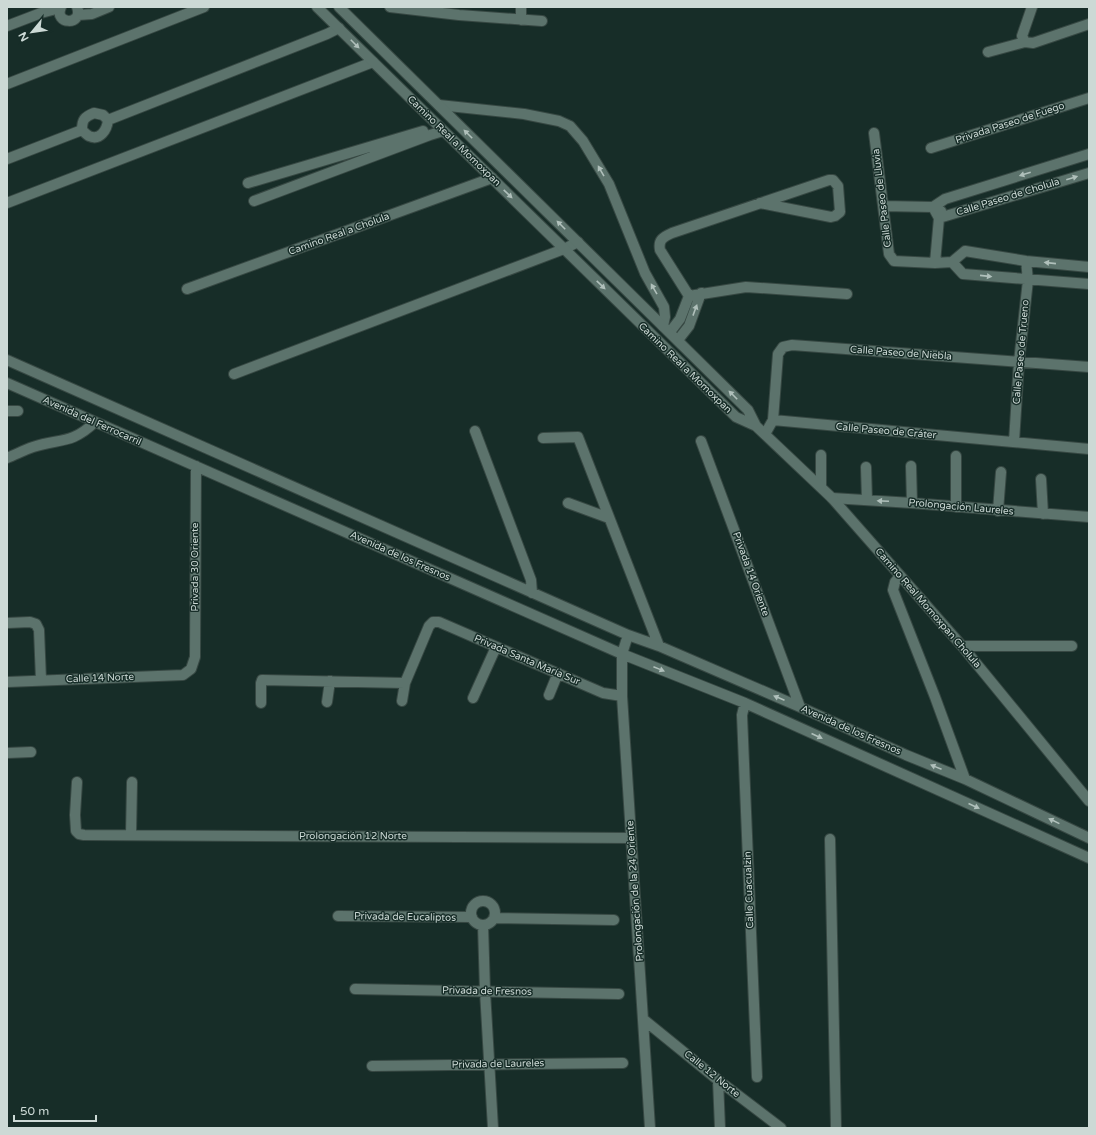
<svg xmlns="http://www.w3.org/2000/svg" width="1096" height="1135" font-family="'Varela Round',sans-serif">
<style>
.lines{fill:none;stroke-linecap:round;stroke-linejoin:round}
.street-casing{stroke:#374843;stroke-width:12}
.secondary-casing{stroke:#374843;stroke-width:12}
.street{stroke:#5c736c;stroke-width:10}
.secondary{stroke:#5c736c;stroke-width:10}
.oneway{fill:#b0c0bb}
.labels{text-anchor:middle;dominant-baseline:central;stroke-width:3;stroke-linejoin:round;paint-order:stroke}
.street-label{font-size:10px;fill:#ccd9d5;stroke:#172d28}
</style>
<rect width="100%" height="100%" fill="#172d28"/>
<g class="lines">
<g class="street-casing">
<path id="street" d="M61 7C53 25 84 26 77 7
M390 7 459 15 542 21
M1032 7 1022 36 1025 42 1033 43 1089 24
M78 15 92 14 109 7
M521 20V7
M7 26 41 13 60 8
M988 52 1025 42
M7 84 204 7
M439 105 524 114 559 121 570 126 583 141 609 184 645 273 664 307 665 317 663 326
M94 113 103 115 108 120C107 130 100 141 89 136 87 135 84 132 82 130 82 120 84 117 94 113Z
M108 120 327 34 339 28
M874 133 889 254 894 261 935 263 952 262 965 251 1026 261 1089 267
M931 148 1089 98
M7 159 82 130
M248 183 423 131
M254 201 430 135 443 131
M7 203 373 62
M883 206 933 207 945 199 1089 154
M933 207 939 218 1089 173
M952 262 963 274 1089 284
M935 263 939 218 941 211
M187 289 492 178
M689 296 660 250C658 240 663 237 672 233L829 180H833L838 186 840 212 835 216 831 217 760 203
M689 296 746 287 847 294
M670 332 680 319 689 296
M678 340 689 326 701 293
M7 360 628 635
M234 374 564 249 578 242
M7 383 622 654 745 703 1089 858
M7 411H18
M773 420 778 354 783 347 792 345 1089 367
M475 431 531 580 532 593
M765 434 773 420 1089 449
M543 438 578 437 659 646
M701 441 800 707
M1014 442 1019 362 1028 280 1026 261
M7 458C15 455 24 450 33 447 60 438 71 445 95 422
M911 466 912 503
M866 467 867 500
M1041 479 1043 514
M821 486V455
M832 498 912 503 1089 517
M568 503 609 518
M956 507V456
M998 511 1001 472
M900 576 895 582 893 590 935 697 965 779
M7 623 30 622 36 624 39 630 41 680
M962 646H1072
M7 682 183 675 191 669 195 657 196 466
M549 695 558 673
M473 698 496 647
M402 701 405 683 429 626 433 622H439L603 693 622 696
M327 702 330 681
M261 703V683L262 680 405 683
M745 703 742 715 757 1077
M7 753 31 752
M77 782 75 815 76 831 79 834 84 835 631 838
M131 835 132 782
M830 839 836 1128
M471 913a12 12 0 1 1 24 0a12 12 0 1 1-24 0Z
M338 916 472 917
M494 918 614 920
M483 925 485 991 493 1128
M355 989 619 994
M643 1019 718 1080 781 1128
M372 1066 623 1063
M718 1080 720 1128
M650 1128 622 696V654L628 635 659 646 800 707 906 755 965 779 1089 838"/>
</g>
<g class="secondary-casing">
<path id="secondary" d="M317 7 736 417 756 426 832 498 962 646 1089 801
M339 7 748 410 756 426"/>
</g>
<use href="#street" class="street"/>
<use href="#secondary" class="secondary"/>
</g>
<defs><path id="oneway-solid" d="M-6-.8H1V-3.2L6.5 0L1 3.2V.8H-6Z"/></defs>
<g class="oneway">
<use href="#oneway-solid" transform="translate(355 44) rotate(45)"/>
<use href="#oneway-solid" transform="translate(468 134) rotate(-135)"/>
<use href="#oneway-solid" transform="translate(601 171) rotate(-120)"/>
<use href="#oneway-solid" transform="translate(1025 174) rotate(163)"/>
<use href="#oneway-solid" transform="translate(1072 178) rotate(-17)"/>
<use href="#oneway-solid" transform="translate(508 194) rotate(44)"/>
<use href="#oneway-solid" transform="translate(561 225) rotate(-135)"/>
<use href="#oneway-solid" transform="translate(1050 263) rotate(-174)"/>
<use href="#oneway-solid" transform="translate(986 276) rotate(6)"/>
<use href="#oneway-solid" transform="translate(601 285) rotate(44)"/>
<use href="#oneway-solid" transform="translate(654 289) rotate(-120)"/>
<use href="#oneway-solid" transform="translate(695 310) rotate(-70)"/>
<use href="#oneway-solid" transform="translate(733 395) rotate(-135)"/>
<use href="#oneway-solid" transform="translate(883 501) rotate(-177)"/>
<use href="#oneway-solid" transform="translate(659 669) rotate(22)"/>
<use href="#oneway-solid" transform="translate(779 698) rotate(-157)"/>
<use href="#oneway-solid" transform="translate(817 736) rotate(24)"/>
<use href="#oneway-solid" transform="translate(936 767) rotate(-158)"/>
<use href="#oneway-solid" transform="translate(974 806) rotate(24)"/>
<use href="#oneway-solid" transform="translate(1054 821) rotate(-154)"/>
</g>
<g class="labels">
<g class="street-label">
<text transform="translate(1010 123) rotate(-18)">Privada Paseo de Fuego</text>
<text transform="translate(454 141) rotate(44)">Camino Real a Momoxpan</text>
<text transform="translate(1008 197) rotate(-17)">Calle Paseo de Cholula</text>
<text transform="translate(882 198) rotate(-97)">Calle Paseo de Lluvia</text>
<text transform="translate(339 234) rotate(-20)">Camino Real a Cholula</text>
<text transform="translate(1021 352) rotate(-85)">Calle Paseo de Trueno</text>
<text transform="translate(901 353) rotate(4)">Calle Paseo de Niebla</text>
<text transform="translate(685 368) rotate(44)">Camino Real a Momoxpan</text>
<text transform="translate(92 421) rotate(24)">Avenida del Ferrocarril</text>
<text transform="translate(886 431) rotate(5)">Calle Paseo de Cráter</text>
<text transform="translate(961 507) rotate(5)">Prolongación Laureles</text>
<text transform="translate(400 556) rotate(24)">Avenida de los Fresnos</text>
<text transform="translate(195 567) rotate(-90)">Privada 30 Oriente</text>
<text transform="translate(751 574) rotate(70)">Privada 14 Oriente</text>
<text transform="translate(928 608) rotate(49)">Camino Real Momoxpan Cholula</text>
<text transform="translate(527 660) rotate(23)">Privada Santa María Sur</text>
<text transform="translate(100 678) rotate(-2)">Calle 14 Norte</text>
<text transform="translate(851 730) rotate(24)">Avenida de los Fresnos</text>
<text x="353" y="836">Prolongación 12 Norte</text>
<text transform="translate(749 890) rotate(-92)">Calle Cuacualzin</text>
<text transform="translate(635 891) rotate(-94)">Prolongación de la 24 Oriente</text>
<text transform="translate(405 917) rotate(1)">Privada de Eucaliptos</text>
<text transform="translate(487 991) rotate(1)">Privada de Fresnos</text>
<text transform="translate(498 1064) rotate(-1)">Privada de Laureles</text>
<text transform="translate(712 1074) rotate(39)">Calle 12 Norte</text>
</g>
</g>
<rect width="1096" height="1135" fill="none" stroke="#ccd9d5" stroke-width="16"/>
<g transform="translate(32 32) rotate(241)" stroke="#172d28" stroke-width="3" paint-order="stroke">
<path d="M0-3L7 15L0 10L-7 15Z" fill="#ccd9d5"/>
<text y="-6" font-size="11" font-weight="bold" text-anchor="middle" fill="#ccd9d5">N</text>
</g>
<path d="M14 1115v6h82v-6" fill="none" stroke="#ccd9d5" stroke-width="2"/>
<text x="20" y="1115" font-size="12" fill="#ccd9d5" stroke="#172d28" stroke-width="3" paint-order="stroke">50 m</text>
</svg>
